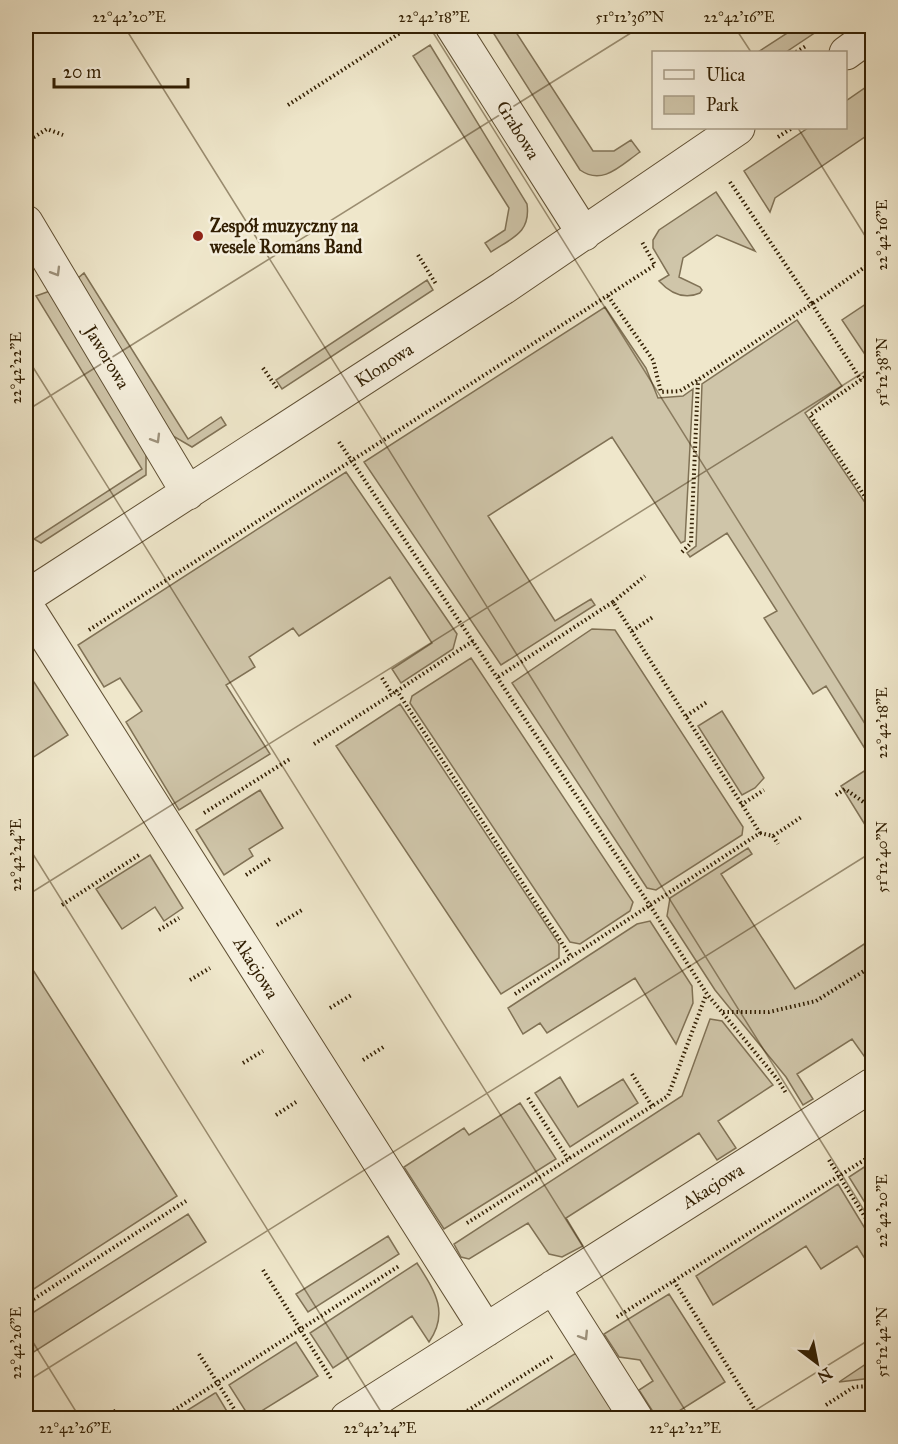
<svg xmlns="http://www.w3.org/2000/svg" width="898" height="1444" font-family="'IM FELL Great Primer',serif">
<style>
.green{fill:#cfc5a9;stroke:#807256;stroke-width:1.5}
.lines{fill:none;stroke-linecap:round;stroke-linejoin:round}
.minor-casing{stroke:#615135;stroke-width:35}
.path{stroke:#321f03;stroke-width:4;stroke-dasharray:1.5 3;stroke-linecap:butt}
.minor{stroke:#f5efdd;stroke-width:33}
.oneway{stroke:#9d917b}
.ticks{fill:none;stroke:#321f03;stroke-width:1.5;stroke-opacity:0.45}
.poi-dot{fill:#8f2418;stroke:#f5efdd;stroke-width:2}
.labels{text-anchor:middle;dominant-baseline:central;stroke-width:5;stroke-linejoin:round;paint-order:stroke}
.street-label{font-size:18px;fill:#321f03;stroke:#f5efdd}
.poi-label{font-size:18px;font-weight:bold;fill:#321f03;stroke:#f5efdd;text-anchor:start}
.neatline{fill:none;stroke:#321f03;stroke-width:2}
.ticks-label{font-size:15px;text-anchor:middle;fill:#321f03}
</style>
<rect width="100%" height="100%" fill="#efe7cb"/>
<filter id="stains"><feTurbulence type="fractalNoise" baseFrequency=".00333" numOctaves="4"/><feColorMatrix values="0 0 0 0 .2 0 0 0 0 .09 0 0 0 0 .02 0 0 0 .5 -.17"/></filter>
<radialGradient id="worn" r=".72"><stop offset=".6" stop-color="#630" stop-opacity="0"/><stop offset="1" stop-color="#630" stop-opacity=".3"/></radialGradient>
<path class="green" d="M489 26H512L593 151H614L631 140 640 152C621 165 603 186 580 170Z
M798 26H825L786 52H758Z
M430 45 527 204C531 233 512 238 491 252L485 243 505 230 509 208 413 56Z
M872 83V132L775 198 770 212 744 171 808 128H846V101Z
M716 192 755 251 717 235 683 258 679 277 700 287 702 290 700 293C684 300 670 293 659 281L669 275 653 248V240L659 230Z
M84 273 188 439 221 417 226 425 192 447 173 436 77 279Z
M427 280 433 290 282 389 276 380Z
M50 291 146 452V475L41 543 34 539 142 469 36 296Z
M872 300V365L842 320Z
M605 307 646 368 658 398 683 396 693 389 685 541 681 543 612 437 488 516 555 621 591 599 595 605 501 665 364 462Z
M797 320 842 386 805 413 872 513V760L826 686 813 694 764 618 777 611 727 533 690 557 687 553 696 546 702 384Z
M346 472 457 634 453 649 401 683 392 669 432 643 390 577 299 636 293 628 249 657 255 667 226 685 270 754 179 810 126 722 142 711 120 678 104 687 78 645Z
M592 629 615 630 743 827 742 835 656 890 647 888 512 683Z
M471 658 633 902 630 911 580 944 570 942 410 703 412 696Z
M27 678 34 682 68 735 26 762V679Z
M400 704 559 944V958L501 994 336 746Z
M722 711 764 778 755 788 742 795 698 726Z
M872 766V836L841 786Z
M260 790 283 828 249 849 253 856 224 875 196 830Z
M748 848 752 854 721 874 795 989 872 939V1061L869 1063 852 1039 797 1074 813 1099 803 1105 786 1077 715 990 667 916 670 898Z
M150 855 183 908 164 921 155 907 122 929 96 889Z
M650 921 692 986 693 1003 676 1044 635 978 547 1033 540 1023 523 1034 508 1008 637 924Z
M26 959 177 1196 26 1294Z
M710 1019 722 1021 773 1085 718 1121 736 1148 717 1160 699 1133 566 1218 583 1246 562 1257 549 1254 528 1223 469 1259 461 1257 454 1244 682 1096Z
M560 1077 578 1107 623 1079 638 1103 570 1147 535 1093Z
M520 1103 556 1159 444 1229 404 1167 464 1128 469 1135Z
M872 1162V1214L849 1177Z
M838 1184 872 1240V1270L857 1246 821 1269 806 1246 713 1305 696 1276Z
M188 1214 206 1242 26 1357V1317Z
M388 1236 399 1254 308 1312 296 1294Z
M417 1263C434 1290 450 1312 429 1342L412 1316 333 1368 310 1333Z
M669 1294 725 1382 668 1418H657L639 1390 653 1381 640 1360 619 1357 604 1334Z
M296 1342 318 1376 250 1418 229 1385Z
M576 1353 618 1418H474Z
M872 1360V1378L839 1382Z
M216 1393 231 1418H175L215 1393Z"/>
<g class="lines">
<g class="minor-casing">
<path id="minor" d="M452 26 584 234
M846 53 872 34
M26 222 188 493
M26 597 503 288 738 128
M26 605 486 1330
M553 1287 636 1418
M347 1418 872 1085"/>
</g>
<path class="path" d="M796 52 806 46
M288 105 411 26
M778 137 792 128
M26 142 47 129 63 135
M730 182 812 304 872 262
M418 255 436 284
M608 296 653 360 661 392 680 391 698 380 812 304 861 380
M263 368 277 388
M872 372 810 415 872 507
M339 442 649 904 707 994 778 1080 786 1093
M682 552 691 543 698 380
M613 602 645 576
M89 630 655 265 642 242
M632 631 653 617
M473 641 397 691 571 957 760 833 613 602 498 677
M382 678 392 694
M686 716 707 702
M314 744 397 691
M836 795 845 789 872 808
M741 805 764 790
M204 813 290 759
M760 833 773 836 803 816
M773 836 778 844
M246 875 270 859
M62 905 139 855
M277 925 302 910
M159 930 179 918
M190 980 210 968
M515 994 571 957
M330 1008 353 994
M723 1012H769L816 1001 872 966
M363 1060 385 1046
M243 1063 263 1051
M632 1074 652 1106
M528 1098 568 1159
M276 1115 296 1102
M829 1160 872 1228
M467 1223 668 1096 706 995
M263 1270 332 1380
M674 1281 760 1418
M26 1304 186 1201
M617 1317 872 1155
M199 1354 240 1418
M826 1405 854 1387 872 1386
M113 1410 118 1418
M162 1418 399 1266
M456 1418 552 1357"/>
<use href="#minor" class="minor"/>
</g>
<defs><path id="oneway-chevron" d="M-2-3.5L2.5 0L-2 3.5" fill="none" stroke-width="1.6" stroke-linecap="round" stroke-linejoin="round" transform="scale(1.5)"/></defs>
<g class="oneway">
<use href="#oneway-chevron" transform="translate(56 272) rotate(59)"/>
<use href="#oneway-chevron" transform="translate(156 439) rotate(59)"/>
<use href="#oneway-chevron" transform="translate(584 1336) rotate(58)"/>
</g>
<path class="ticks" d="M124 26 872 1223M429 26 872 735M734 26 751 52M798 128 872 247M26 356 690 1418M26 411 642 26M26 843 385 1418M26 896 872 367M26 1331 80 1418M26 1382 872 852M743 1418 872 1338"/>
<circle class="poi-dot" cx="198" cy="236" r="6"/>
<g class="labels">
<g class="street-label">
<text transform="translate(518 130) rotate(58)">Grabowa</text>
<text transform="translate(107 357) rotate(59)">Jaworowa</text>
<text transform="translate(384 365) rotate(-33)">Klonowa</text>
<text transform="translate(256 968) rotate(58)">Akacjowa</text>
<text transform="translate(713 1186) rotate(-32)">Akacjowa</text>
</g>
<g class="poi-label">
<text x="210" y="226">Zespół muzyczny na<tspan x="210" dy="21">wesele Romans Band</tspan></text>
</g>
</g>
<rect width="898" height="1444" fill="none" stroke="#efe7cb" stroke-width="66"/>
<rect x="652" y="51" width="195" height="78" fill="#f5efdd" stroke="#a79c86" stroke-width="1.5"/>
<rect x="664" y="70" width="30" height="9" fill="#f5efdd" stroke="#a79c86" stroke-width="1.5"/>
<text x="706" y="81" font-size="18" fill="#321f03">Ulica</text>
<rect x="664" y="96" width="30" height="18" fill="#cfc5a9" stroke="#a79c86" stroke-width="1.5"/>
<text x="706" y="111" font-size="18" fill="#321f03">Park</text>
<g transform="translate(817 1363) rotate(148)" stroke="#f5efdd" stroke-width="4.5" paint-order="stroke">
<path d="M0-4.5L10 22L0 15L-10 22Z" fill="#321f03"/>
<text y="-9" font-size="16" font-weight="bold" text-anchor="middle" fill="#321f03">N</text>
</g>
<path d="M54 78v9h134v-9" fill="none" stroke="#321f03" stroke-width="3"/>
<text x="63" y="78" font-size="18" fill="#321f03" stroke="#f5efdd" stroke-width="4.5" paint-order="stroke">20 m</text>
<rect x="33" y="33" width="832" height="1378" class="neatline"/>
<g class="ticks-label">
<text x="129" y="22">22°42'20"E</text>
<text x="434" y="22">22°42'18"E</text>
<text x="630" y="22">51°12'36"N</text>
<text x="739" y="22">22°42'16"E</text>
<text transform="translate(882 235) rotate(-90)" y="5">22°42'16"E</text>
<text transform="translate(16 368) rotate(-90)" y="5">22°42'22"E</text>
<text transform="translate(882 372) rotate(-90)" y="5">51°12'38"N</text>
<text transform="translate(882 723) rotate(-90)" y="5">22°42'18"E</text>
<text transform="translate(16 855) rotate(-90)" y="5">22°42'24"E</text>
<text transform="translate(882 857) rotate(-90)" y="5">51°12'40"N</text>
<text transform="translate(882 1211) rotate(-90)" y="5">22°42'20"E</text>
<text transform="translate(882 1342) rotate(-90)" y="5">51°12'42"N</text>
<text transform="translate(16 1343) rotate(-90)" y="5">22°42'26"E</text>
<text x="75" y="1433">22°42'26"E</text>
<text x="380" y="1433">22°42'24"E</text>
<text x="685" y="1433">22°42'22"E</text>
</g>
<rect width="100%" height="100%" filter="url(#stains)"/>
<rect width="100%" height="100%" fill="url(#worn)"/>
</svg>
